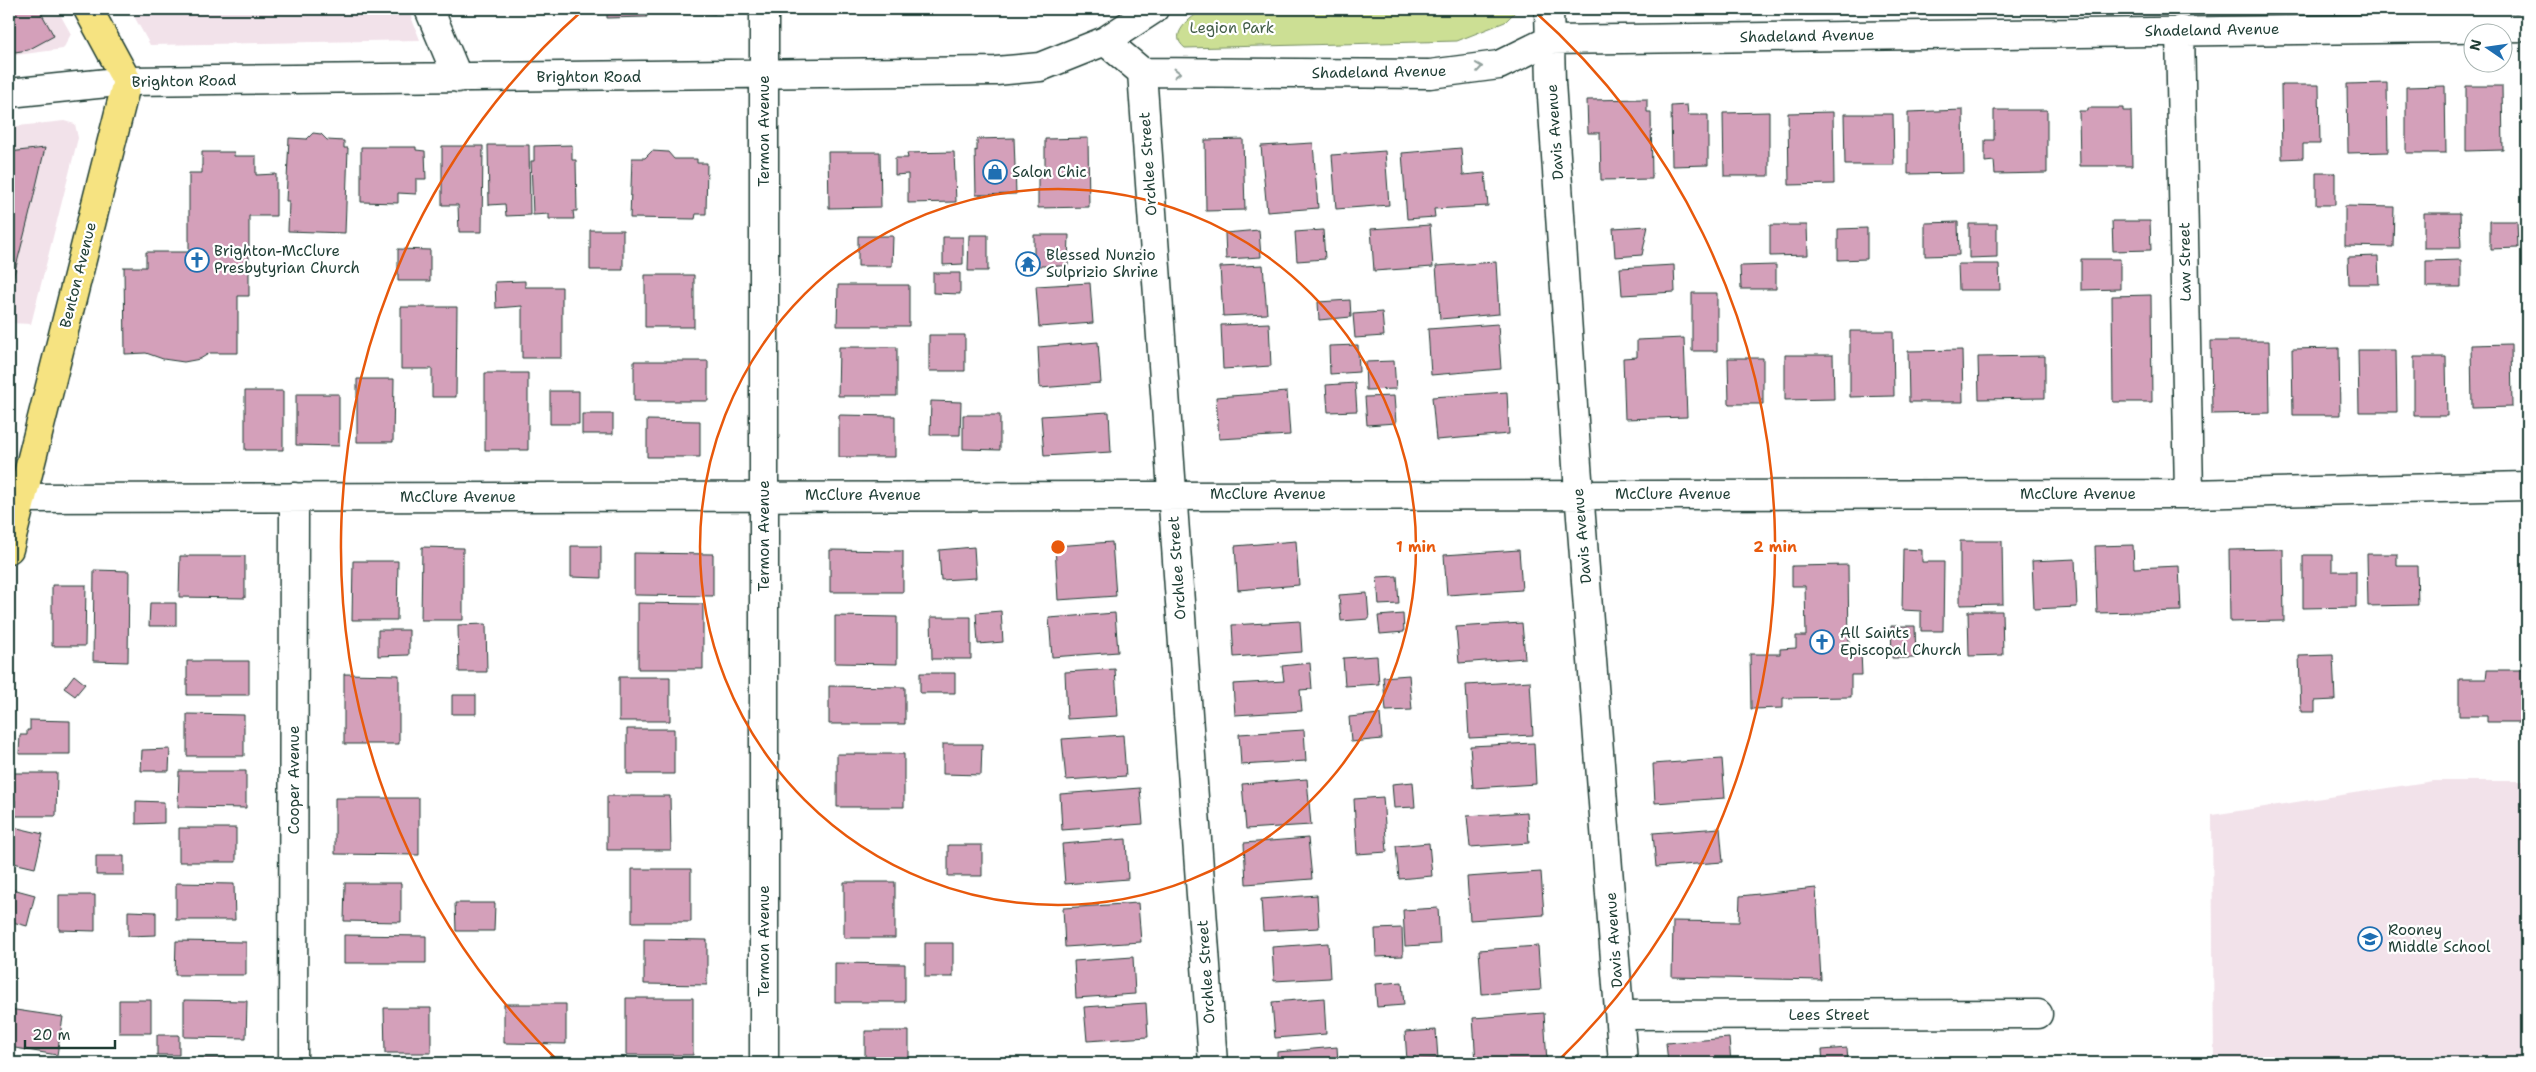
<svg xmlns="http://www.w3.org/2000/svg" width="2536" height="1072" font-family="'Shantell Sans',sans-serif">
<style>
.built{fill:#f2e2ea}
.green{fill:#ccdf94;stroke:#768e64}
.building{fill:#d4a0ba;stroke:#1f3d34}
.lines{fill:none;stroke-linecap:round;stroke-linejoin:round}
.minor-casing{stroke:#1f3d34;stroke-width:31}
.major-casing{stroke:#1f3d34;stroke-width:31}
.minor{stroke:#fff;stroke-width:28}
.major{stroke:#f6e381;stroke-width:28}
.oneway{stroke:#8f9e9a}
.ring{fill:none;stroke:#e8590c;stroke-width:2.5}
.labels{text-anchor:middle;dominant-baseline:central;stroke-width:4.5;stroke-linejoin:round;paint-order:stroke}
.park-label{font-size:15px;fill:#425d47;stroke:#fff}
.street-label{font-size:15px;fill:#1f3d34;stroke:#fff}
.poi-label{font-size:15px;fill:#1f3d34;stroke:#fff;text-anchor:start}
.centre{fill:#e8590c;stroke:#fff;stroke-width:2.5}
.ring-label{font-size:15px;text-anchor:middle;font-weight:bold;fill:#e8590c;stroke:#fff;stroke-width:4.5;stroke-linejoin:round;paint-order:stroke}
</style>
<rect width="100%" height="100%" fill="#fff"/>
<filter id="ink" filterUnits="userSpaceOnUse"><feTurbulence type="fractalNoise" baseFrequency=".02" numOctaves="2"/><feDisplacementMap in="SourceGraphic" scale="10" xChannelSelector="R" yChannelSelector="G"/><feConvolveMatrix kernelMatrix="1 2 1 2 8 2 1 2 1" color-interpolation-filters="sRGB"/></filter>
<g filter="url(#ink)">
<path class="built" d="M9 9H57L71 34 63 49 9 56Z
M130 9H408L420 40 150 45Z
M64 121 75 124 78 138 31 324 9 323V127Z
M2433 781H2527V1063H2214L2212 815Z"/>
<path class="green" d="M1203 9H1518L1505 22 1457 41 1185 48C1167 34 1191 18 1203 9Z"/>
<path class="building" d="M9 9H39L54 36 28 50 15 52 9 39Z
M607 9H649H646L647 17 607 18Z
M694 9H716L715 14 694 13Z
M2524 78H2527V148H2525Z
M2387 83 2388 152 2348 153 2347 84Z
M2281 85H2319L2320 144H2303V158L2282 159Z
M2445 86 2446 153H2406V87Z
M2466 86H2502L2503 150 2466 151Z
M1647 99V112H1651L1652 179 1601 180 1600 133H1588L1587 100Z
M1687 105 1688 115H1708V165L1672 166 1671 106Z
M2088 108H2123V111H2131L2132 166H2080L2079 111H2088Z
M1963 110 1964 173 1908 174V112Z
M1994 110H2047V173L1995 174 1994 161 1985 162V140H1994Z
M1769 112V176H1724L1723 113Z
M1833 112 1834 184 1789 185 1788 113Z
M1844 114H1893L1894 165H1845Z
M313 133 321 134 327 140 344 141V148H348L345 233 288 231 289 201H286L289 138 307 139Z
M1014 138 1016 194 976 195 975 150 977 151V139Z
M1088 138 1089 207 1038 208V177H1045V139Z
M1243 139 1245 210 1206 211 1205 140Z
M1313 143 1318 208 1267 212 1261 146Z
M488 145H529L530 215 506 216 505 204 489 205Z
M572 145V160H576L577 211H573L574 219H549V214L533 215 531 161H534V146Z
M442 146H483L482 232H459L458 205H442Z
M361 147H416V150L425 151 426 179H416V194L398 193V203L361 202Z
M45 148 29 216 9 294V152Z
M1461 148 1463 175 1485 173 1488 206 1434 209 1435 217 1407 219 1402 153Z
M652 151 668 152 674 159H697V163H707L706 214H696L695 219 630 218 632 158H645Z
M1385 151 1389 205 1336 209 1332 155Z
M202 152H234V156H256V175L276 174V216H249V296H238V353H210L200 359 184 362 163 359 146 353 125 354 124 267H146V252H189V173H202Z
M828 152H880L881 207 829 208Z
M954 152 956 202 908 203V174L895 175V158H908L907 153Z
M2316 173H2335V205H2316Z
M2345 206 2394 207 2393 247 2345 246Z
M2424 213H2460L2461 248H2424Z
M2112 221H2150L2151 250 2113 251Z
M2490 221H2517L2518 248 2490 249Z
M1958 222 1959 255 1925 256V223Z
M1969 224H1997V257L1969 258Z
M1430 225 1433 267 1374 271 1371 229Z
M1770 225H1807L1808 255 1770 256Z
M1648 226 1642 255 1615 257 1613 228Z
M1867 228V259L1838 260V229Z
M590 230H623V270H590Z
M1259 230 1261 257 1226 259 1225 233Z
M1323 230 1325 259 1297 261 1295 232Z
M969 235H988V271H968Z
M1034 235H1069L1068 266H1034Z
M858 236H893L892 266H858Z
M943 237H963V264L943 265Z
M398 249 430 250V281H398Z
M2378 256 2379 284H2349L2348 257Z
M2081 259H2120V289L2081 290Z
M2461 260V287H2426V261Z
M1496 262 1499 314 1440 319 1436 266Z
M1958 264H1999L2000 290H1959Z
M1263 265 1267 314 1223 316 1220 267Z
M1674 265 1675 292 1622 295 1620 268Z
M1776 265V289H1741L1740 266Z
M933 273H960V294L933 293Z
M645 275H694V327H645Z
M525 281V287H562V358H522V306L496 308 495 282Z
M1090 283 1093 323 1039 327 1036 286Z
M838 285H909V326H837Z
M1692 293H1717V351H1692Z
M2151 295 2152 402H2113L2112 296Z
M1350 300 1351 317 1319 320 1318 302Z
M401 307H457L456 397H432V369H401Z
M1382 312 1384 336 1355 338 1353 314Z
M1269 323 1271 366 1223 369 1221 325Z
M1498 324 1501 369 1431 375 1428 329Z
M1850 331H1893L1894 396 1850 397Z
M929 335H965V371H929Z
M1684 338 1687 417 1625 419 1623 358 1637 357V340Z
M2211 341H2269L2270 413 2212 414Z
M1098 342 1101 383 1040 388 1038 347Z
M2511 344 2512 407 2472 408 2471 345Z
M1358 345 1359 372 1330 374 1329 346Z
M839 347H897V396H838Z
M2339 348 2340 415H2293L2292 349Z
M1962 350 1963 402H1909L1908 351Z
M2358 350H2396L2397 412H2359Z
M1785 355H1833L1834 399 1785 400Z
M2045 356V398L1979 399 1978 357Z
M2414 357H2446L2447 416H2414Z
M1728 358H1763V404H1729Z
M634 361H708V401H634Z
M1394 361 1396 389 1366 390 1365 362Z
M485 373H528V450H485Z
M357 379H394L393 442H357Z
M1355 383 1357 411 1328 412 1326 385Z
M245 391H283V450H245Z
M550 391H579V424H550Z
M1287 392 1290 435 1219 439 1216 397Z
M1507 392 1509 434 1436 440 1432 397Z
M296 394H339V446L296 445Z
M1394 396 1396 423 1367 425 1365 397Z
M931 401 961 402 960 435H930Z
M1109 412 1111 452 1044 456 1041 416Z
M582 414H613V434H582Z
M839 415 895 416V457H839Z
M963 415H1000V450L963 449Z
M647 420 700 421V457H647Z
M1296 541 1299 585 1238 590 1235 546Z
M1960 541H2002L2003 604 1960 605Z
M1112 542 1116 596 1058 600 1055 546Z
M2133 545 2134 568 2179 566 2181 611 2097 613 2095 546Z
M571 546H601V578L571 577Z
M422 547 463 548V620H421Z
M974 547 976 578 941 580 939 550Z
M1903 549 1922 550V562H1944L1943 631H1921V611L1902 610Z
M2283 549 2284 621 2230 622 2229 550Z
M830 550 903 551V592H830Z
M1519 550 1522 590 1447 595 1444 555Z
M634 553 713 554V596L634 595Z
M2367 554H2397V566H2417L2418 605 2368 606Z
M2303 555H2332V571H2356V607L2303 608Z
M180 556H245V598L179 597Z
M2075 559 2077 607 2034 609 2032 561Z
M353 561H398L397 620H352Z
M1848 565 1849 651H1861L1862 675H1851V697L1783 698V708L1751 709 1750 654H1780V649L1796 648V636H1806L1805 586H1792V566Z
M94 570 129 571 128 662 93 661Z
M1397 576 1399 604 1379 605 1377 577Z
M52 585H86L85 646H52Z
M1367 593 1369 619 1341 621 1339 595Z
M150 603H176V626H149Z
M638 603 703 604V669H638Z
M1001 611 1003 642 978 644 976 613Z
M1968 611H2002L2003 655 1969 656Z
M1115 613 1118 652 1052 657 1049 618Z
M1403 614 1404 632 1380 634 1378 616Z
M835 616 897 617V664L835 663Z
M931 617H971V659H932Z
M1300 621 1302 652 1234 657 1232 625Z
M1522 623 1525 658 1459 663 1456 627Z
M486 624 487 672H459L458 625Z
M1891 626H1915L1916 658H1892Z
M378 630H409V655L378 656Z
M2333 655 2335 700 2315 701V712H2301L2299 656Z
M1377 656 1379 684 1345 686 1343 658Z
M187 661H249V695H187Z
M1310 663 1312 689 1300 690 1302 711 1235 715 1233 684 1284 681 1282 666Z
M1115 669 1118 716 1067 719 1065 672Z
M2487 670H2527V722H2487V716H2459V679H2486Z
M920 673H955V693H920Z
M344 674 399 675V744H344Z
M74 675 85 684 75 696 64 688Z
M1409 675 1412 710 1386 711 1383 677Z
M619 677H670V721H619Z
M1530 681 1533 735 1469 738 1466 685Z
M829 686 905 687V724H829Z
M452 695H476V714H452Z
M187 714 244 715V756H187Z
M1380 714 1382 739 1351 742 1349 717Z
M30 720 70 721V754H19L20 735H27V730H30Z
M627 729H674V774H627Z
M1304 730 1306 761 1241 765 1239 734Z
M1123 735 1126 776 1066 780 1062 739Z
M1534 743 1536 784 1473 788 1470 746Z
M943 744H982L981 775 943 774Z
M170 749 169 771H141L142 750Z
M837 754H904V807H837Z
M1722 759 1725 798 1655 803 1653 764Z
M179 771H246V808L178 807Z
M9 773H57L56 816H15V800H10Z
M1307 779 1311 825 1246 829 1242 784Z
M1413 782 1415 807 1394 808 1392 784Z
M1140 788 1143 824 1062 830 1060 794Z
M607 796H670L671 850H607Z
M1383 797 1387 852 1357 854 1354 799Z
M335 798H419V855L335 854Z
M136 801 164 802V823L136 824Z
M1527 812 1529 843 1470 847 1467 816Z
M9 826 43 834 35 868 9 862Z
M179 828H236V862H179Z
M1720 828 1723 862 1656 867 1653 833Z
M1308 838 1312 879 1246 884 1244 843Z
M1126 839 1128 879 1065 884 1062 844Z
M1429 843 1432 876 1399 879 1396 846Z
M948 845H982V876H948Z
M96 856H124V875H96Z
M632 869H691V922H632Z
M1541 872 1544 915 1470 920 1467 877Z
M844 882H895V938H844Z
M176 883 234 884 235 920H176Z
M345 883H401V922L344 921Z
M9 888 35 895 27 926 9 921Z
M1816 888 1821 980 1672 977 1673 921 1739 922 1740 896Z
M59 895H95V931L59 930Z
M1317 895 1319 928 1263 931 1261 899Z
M455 903H495L494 931H456Z
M1138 903 1141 942 1065 947 1063 908Z
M1438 908 1440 944 1405 946 1403 910Z
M128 911 156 912V935L128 936Z
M1402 928 1403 956 1376 957 1375 929Z
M344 935 426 936V963H344Z
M644 939 707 940V985L644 984Z
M176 941 246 942V975H175Z
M925 943H953V977H925Z
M1328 943 1330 978 1274 981 1272 947Z
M1538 946 1541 990 1482 994 1479 950Z
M1133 957 1135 994 1076 998 1074 961Z
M835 963 905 964V1002H835Z
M1402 982 1404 1005 1377 1007 1375 984Z
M626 998H693V1055H626Z
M1324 998 1326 1034 1275 1038 1272 1002Z
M119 1000H151V1033H119Z
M184 1000 247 1001 246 1038 184 1037Z
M1146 1003 1148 1037 1087 1041 1084 1007Z
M504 1004H566V1044L504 1043Z
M384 1008H431V1053H385Z
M9 1009 63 1017 57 1055 9 1047Z
M1544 1013 1547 1063H1476L1473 1018Z
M1436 1030 1438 1059 1407 1061 1405 1032Z
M865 1031H909V1063H865Z
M157 1035H179V1055H157Z
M1729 1038 1731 1063H1668L1666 1043Z
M1337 1047 1338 1063H1277V1052Z
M1847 1048 1848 1063H1823L1822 1050Z
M183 1058H231V1063H183Z
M1147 1060V1063H1103L1124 1062Z"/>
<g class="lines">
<g class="minor-casing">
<path id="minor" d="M429 9 458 78
M1549 9 1551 82 1577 465 1623 1063
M2180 30 2189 494
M1105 41 1142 72 1430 74 1499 65 1550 40 2527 27
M1142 72 1213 1063
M9 93 127 81 996 71 1040 67 1105 41 1154 9
M9 498 2189 494 2527 486
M1620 1015 2038 1014
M293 1063 294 497
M764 1063V9"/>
</g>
<g class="major-casing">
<path id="major" d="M9 549 127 81 88 9"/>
</g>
<use href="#minor" class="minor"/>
<use href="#major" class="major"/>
</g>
<defs><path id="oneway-chevron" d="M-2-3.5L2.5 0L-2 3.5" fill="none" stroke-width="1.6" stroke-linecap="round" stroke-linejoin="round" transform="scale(1.25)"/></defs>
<g class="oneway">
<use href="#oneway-chevron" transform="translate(1479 67) rotate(-8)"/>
<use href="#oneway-chevron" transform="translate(1177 73)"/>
</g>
</g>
<g class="ring">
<circle cx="1058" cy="547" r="358"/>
<path d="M560 1063A717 717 0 0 1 583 10M1533 10A717 717 0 0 1 1556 1063"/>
</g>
<defs>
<g id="shop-ring" transform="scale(1.25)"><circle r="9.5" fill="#fff" stroke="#1f6fb2" stroke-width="1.5"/><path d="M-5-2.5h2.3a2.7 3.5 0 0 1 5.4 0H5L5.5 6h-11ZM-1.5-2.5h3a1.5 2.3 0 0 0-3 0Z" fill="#1f6fb2"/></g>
<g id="church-ring" transform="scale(1.25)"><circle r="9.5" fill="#fff" stroke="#1f6fb2" stroke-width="1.5"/><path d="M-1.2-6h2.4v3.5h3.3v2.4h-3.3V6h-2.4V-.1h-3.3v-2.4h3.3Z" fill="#1f6fb2"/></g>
<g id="temple-ring" transform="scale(1.25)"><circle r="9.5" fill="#fff" stroke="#1f6fb2" stroke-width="1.5"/><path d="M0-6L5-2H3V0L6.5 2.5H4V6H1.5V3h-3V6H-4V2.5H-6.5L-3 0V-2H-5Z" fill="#1f6fb2"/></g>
<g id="school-ring" transform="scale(1.25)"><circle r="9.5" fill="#fff" stroke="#1f6fb2" stroke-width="1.5"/><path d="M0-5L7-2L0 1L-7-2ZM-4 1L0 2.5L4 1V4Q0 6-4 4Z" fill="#1f6fb2"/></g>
</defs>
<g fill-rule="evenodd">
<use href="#shop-ring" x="995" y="172"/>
<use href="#church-ring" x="197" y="260"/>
<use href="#temple-ring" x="1028" y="264"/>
<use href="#church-ring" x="1822" y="642"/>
<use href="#school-ring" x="2370" y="939"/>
</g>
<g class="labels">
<g class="park-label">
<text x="1232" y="28">Legion Park</text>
</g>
<g class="street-label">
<text transform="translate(2212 30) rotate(-1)">Shadeland Avenue</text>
<text transform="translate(1807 36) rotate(-1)">Shadeland Avenue</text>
<text transform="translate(1379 72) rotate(-1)">Shadeland Avenue</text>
<text x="589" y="77">Brighton Road</text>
<text transform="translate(184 81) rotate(-1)">Brighton Road</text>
<text transform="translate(764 131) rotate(-90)">Termon Avenue</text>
<text transform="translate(1555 132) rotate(-94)">Davis Avenue</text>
<text transform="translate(1148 164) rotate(-94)">Orchlee Street</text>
<text transform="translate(2185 262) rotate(-91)">Law Street</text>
<text transform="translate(78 275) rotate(-76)">Benton Avenue</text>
<text x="1268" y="494">McClure Avenue</text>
<text x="1673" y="494">McClure Avenue</text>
<text x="2078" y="494">McClure Avenue</text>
<text x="863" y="495">McClure Avenue</text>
<text x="458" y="497">McClure Avenue</text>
<text transform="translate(764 536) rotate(-90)">Termon Avenue</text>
<text transform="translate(1582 536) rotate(-95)">Davis Avenue</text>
<text transform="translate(1177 568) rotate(-94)">Orchlee Street</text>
<text transform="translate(294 780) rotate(-90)">Cooper Avenue</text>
<text transform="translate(1614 940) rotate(-94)">Davis Avenue</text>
<text transform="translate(764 941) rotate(-90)">Termon Avenue</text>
<text transform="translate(1206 972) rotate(-94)">Orchlee Street</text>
<text x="1829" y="1015">Lees Street</text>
</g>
<g class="poi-label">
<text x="1012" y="172">Salon Chic</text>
<text x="214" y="251">Brighton-McClure<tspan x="214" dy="17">Presbytyrian Church</tspan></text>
<text x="1046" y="255">Blessed Nunzio<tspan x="1046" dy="17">Sulprizio Shrine</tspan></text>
<text x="1840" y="633">All Saints<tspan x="1840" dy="17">Episcopal Church</tspan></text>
<text x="2388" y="930">Rooney<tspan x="2388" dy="17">Middle School</tspan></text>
</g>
</g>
<circle cx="1058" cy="547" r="8" class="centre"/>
<g class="ring-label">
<text x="1416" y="552">1 min</text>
<text x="1775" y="552">2 min</text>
</g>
<rect width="2536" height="1072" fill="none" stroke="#fff" stroke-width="30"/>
<rect x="15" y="15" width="2506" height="1042" fill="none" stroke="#1f3d34" stroke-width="2" filter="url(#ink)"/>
<g transform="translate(2488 48) rotate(283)"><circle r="24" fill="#ffffff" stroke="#a5b1ae"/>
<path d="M0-4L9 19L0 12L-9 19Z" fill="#1f6fb2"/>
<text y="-8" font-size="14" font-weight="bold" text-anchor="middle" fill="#1f3d34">N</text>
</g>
<path d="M25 1040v8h90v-8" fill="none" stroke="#1f3d34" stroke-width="2.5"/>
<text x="32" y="1040" font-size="15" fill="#1f3d34" stroke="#ffffff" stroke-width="4" paint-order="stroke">20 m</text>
</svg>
